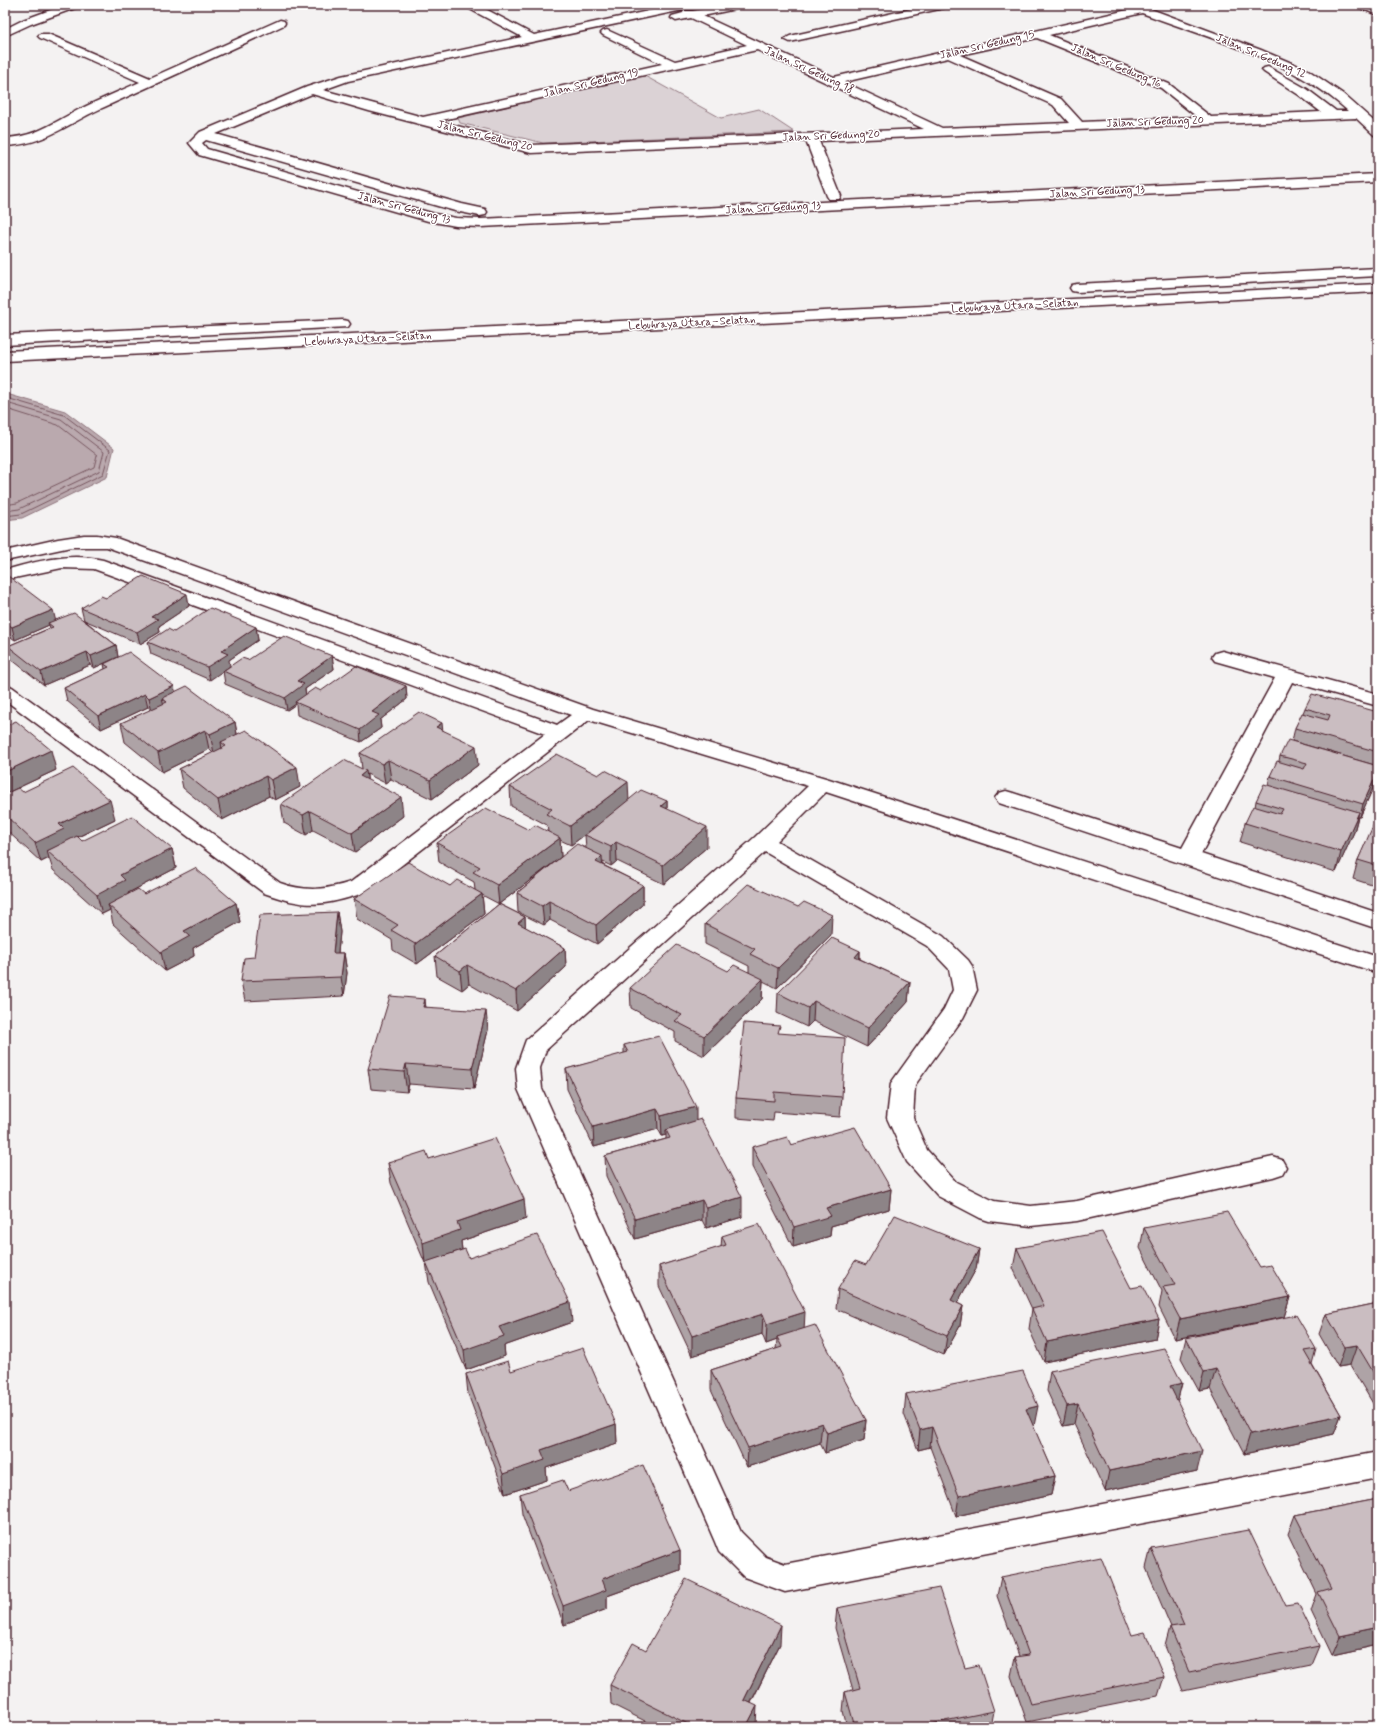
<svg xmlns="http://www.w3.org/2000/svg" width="1383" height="1732" font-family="Mynerve,sans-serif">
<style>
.green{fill:#dbd2d5;stroke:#927880}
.water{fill:#baa9ae;stroke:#8d727a}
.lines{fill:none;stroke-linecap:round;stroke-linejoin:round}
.shore{stroke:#77565f;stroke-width:1}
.minor-casing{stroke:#4a1f2b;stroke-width:3}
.highway-casing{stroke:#4a1f2b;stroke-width:3}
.minor{fill:#fff;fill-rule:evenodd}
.highway{fill:#fff;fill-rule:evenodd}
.wall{fill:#aea3a6;stroke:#4a1f2b;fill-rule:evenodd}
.shaded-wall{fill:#8d8487;stroke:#4a1f2b}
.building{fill:#cabdc1;stroke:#4a1f2b}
.labels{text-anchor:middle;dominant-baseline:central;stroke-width:3;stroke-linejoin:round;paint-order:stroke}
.far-street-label{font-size:11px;fill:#4a1f2b;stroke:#fff}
</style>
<rect width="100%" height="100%" fill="#f4f2f2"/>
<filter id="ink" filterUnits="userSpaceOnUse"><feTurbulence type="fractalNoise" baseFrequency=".025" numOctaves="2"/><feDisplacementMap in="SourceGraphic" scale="8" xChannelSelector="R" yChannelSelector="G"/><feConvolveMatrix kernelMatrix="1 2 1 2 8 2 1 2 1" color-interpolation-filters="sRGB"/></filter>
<g filter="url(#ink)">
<path class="green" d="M643 75 721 118 759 109 794 132 543 143 460 123 458 118Z"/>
<path class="water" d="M5 395H10L65 411 114 448 107 477 22 518 5 520Z"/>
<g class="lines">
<path class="shore" d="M5 399H10L64 415 110 450 103 474 21 514 5 516
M5 404H10L61 419 104 452 99 471 19 509 5 511
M5 410H10L58 425 97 455 94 467 17 503 5 505"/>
<g class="minor-casing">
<path id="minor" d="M64 5H79L78 7 31 24 5 36V29L23 20Z
M465 5H478L534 35 677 5H697L692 8 348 81 323 90 423 117 662 64 603 35 601 33 603 31 607 30 675 61 747 45 691 18 676 21 671 18 672 16 683 13 684 11H693L725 5H746L745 7 703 16 834 77 1132 9 1125 5H1140L1261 50 1308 70 1343 94 1378 125V136L1374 135 1356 118 819 141 841 196 839 199H829L827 196 806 141 531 153 369 111 312 94 216 134 462 204 485 209 487 212 485 215 480 216 455 211 206 140 202 143 207 149 435 214 456 218 481 219 1378 174V182L481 227 456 226 428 221 199 155 189 143 200 132 307 87 341 76 522 37 466 7ZM1142 13C1213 40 1291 59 1348 111H1336L1307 89 1268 67 1264 68 1262 70 1264 72 1299 95 1321 112 1211 117 1169 84 1049 35ZM1037 38 1161 88 1197 117 1082 122 1061 99 960 55ZM757 50 924 129 531 145 438 121ZM948 58 1053 105 1069 123 942 128 844 82Z
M929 5H949L944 8 790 42 784 39 790 36Z
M280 20 284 21 285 23 284 25C223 54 161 81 100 109 67 124 44 145 5 146V138C35 137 53 123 78 110 98 100 120 91 140 82L40 38 38 36 40 34H48L150 78Z
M84 535H97L116 538 593 709 829 779 1378 957V973L826 792 777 841 943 936 968 960 972 966 977 990 963 1018 915 1085 913 1118 927 1150 956 1182 994 1201 1031 1206 1077 1201 1273 1157 1282 1160 1286 1167 1282 1174 1273 1177 1077 1221 1031 1226 989 1221 980 1218 938 1196 907 1162 887 1118 891 1083 944 1009 953 990 949 969 927 946 765 852 546 1050 540 1068 542 1089 741 1532 766 1557 785 1564 1378 1452V1478L785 1592 744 1577 719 1552 715 1542 518 1089 516 1068 526 1040 755 837 808 786 589 720 367 892C323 906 308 909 264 893L5 700V685L12 687 280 883C305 892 326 890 351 882L545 734 94 569 62 568 5 580V570C37 561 70 552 103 560L557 725 571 715 107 547H71L5 561V551L58 539Z
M1222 651 1378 694V706L1292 682 1201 854 1378 913V929L999 803 995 798 999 793 1006 791 1013 793 1182 848 1275 678 1215 661 1212 657 1215 653Z"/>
</g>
<g class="highway-casing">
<path id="highway" d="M1357 5H1371L1378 8V15L1358 7Z
M1378 268V276L1077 292 1072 291 1070 288 1072 285 1077 284Z
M1378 284V292L5 361V351Z
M343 320 348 321 350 324 348 327 5 345V335Z"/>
</g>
<use href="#minor" class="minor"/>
<use href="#highway" class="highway"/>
</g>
<path class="wall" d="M5 578 55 620H84L81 608 106 598 189 606 159 626 160 632 140 644 84 620 116 645 118 657 94 668 90 665 44 685 11 659 8 646 50 628 49 625 15 640 5 633Z
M256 627 258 640 229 660 210 680 151 654 148 642 174 632Z
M332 656 334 669 305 689 306 695 406 686 407 699 380 720 381 728 361 742 297 715 296 704 287 710 225 684 223 671 248 660Z
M104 664 174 686 175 692 235 722 237 734 300 787 275 800 269 796 222 820 183 788 179 769 213 753 209 749 162 772 125 742 121 723 151 710 148 707 101 729 67 701 64 688 105 669Z
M1305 708 1378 712V766L1292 741 1295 728 1303 713Z
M5 726 56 770 9 792H23L115 819 78 837 82 841 172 849 176 868 128 893 129 894H144L236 903 240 922 193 948 194 956 165 971 113 924 110 910 102 914 53 870 49 858 41 862 5 829Z
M443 730 478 765 432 799 391 779 385 783 367 774V780L403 816 355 852 313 830 306 835 284 823 281 804 362 769 360 753Z
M1280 756 1378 766V774L1377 779 1360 817H1358L1354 832 1336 872 1240 842 1245 823 1255 807 1256 801 1268 785 1270 776 1279 761Z
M510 787 629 800 667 801V809L707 847 664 884 617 861 611 866 603 862V865L643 885V904L597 944 550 920 544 925 518 912 517 893 553 863 499 904 525 917V927L565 948 566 967 517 1011 469 984 462 990 437 976 435 956 499 904 482 895 484 914 417 964 393 950 392 940 357 919 354 899 450 886 475 890 474 882 439 862 437 843 529 830 548 832 547 825 511 806ZM595 827 585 835 586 849 561 857 560 840 571 845Z
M1378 817V887L1353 879 1358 860Z
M337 912 340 932 338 953H344L347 973 344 996 245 1001 241 981 254 957Z
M705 924 831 935 777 988 763 981 762 999 704 1056 675 1041V1032L631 1008 630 988 749 972V966L705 944Z
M860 951V959L910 982 908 1002 867 1047 813 1021 807 1027 777 1013 778 993Z
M426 1007 488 1030 474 1089 409 1084 407 1092 371 1089 368 1069Z
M779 1033 842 1097 840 1117 774 1112 773 1121 736 1118V1098Z
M624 1045 696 1121 742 1217 706 1228 702 1220 635 1239 606 1176 605 1156 666 1139V1135L662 1136 658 1129 594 1147 567 1089 566 1069 624 1054Z
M791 1145 891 1189 889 1209 831 1226 830 1236 793 1247 752 1167V1147Z
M429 1159 526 1219 461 1241 462 1250 469 1258 572 1322 504 1346 505 1356 466 1370 429 1282 426 1262 425 1263 391 1183 388 1163Z
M1144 1228 1260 1267 1290 1297 1284 1317 1175 1339 1159 1307 1162 1291 1140 1248Z
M722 1236 804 1328 866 1420 864 1440 825 1453 820 1443 747 1467 711 1390V1370L776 1349 777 1340 766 1344 762 1334 692 1356 659 1286V1266L721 1247Z
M1017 1248 1131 1288 1159 1319 1155 1339 1044 1362 1029 1329 1032 1309 1013 1268Z
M979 1249 976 1269 957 1303 963 1306 960 1326 944 1355 836 1309 838 1289 866 1265Z
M1378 1303V1412L1350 1365 1338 1367 1319 1334 1326 1314Z
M1186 1338 1316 1349 1312 1364 1341 1415 1334 1434 1244 1454 1210 1389 1199 1391 1181 1358Z
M511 1371 616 1424 617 1444 546 1468 547 1480 505 1494 468 1394 466 1374Z
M1050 1371 1182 1383 1177 1401 1197 1471 1105 1491 1074 1424 1063 1426 1047 1391Z
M906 1394 1034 1426H1033L1055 1476 1051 1495 956 1516 930 1447 918 1450 904 1414Z
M568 1491 680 1550V1570L607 1596V1609L564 1625 522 1514 520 1494Z
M1378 1499V1645L1332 1655 1311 1611 1317 1594 1288 1534 1295 1515Z
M1151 1548 1285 1605 1319 1646 1311 1665 1183 1691 1165 1646 1170 1627H1171L1146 1568Z
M1001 1577 1132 1635 1164 1677 1158 1696 1027 1722 1011 1676 1015 1657 1019 1656 997 1596Z
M837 1608 994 1711 991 1727H847L843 1711 845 1692 853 1690 835 1628Z
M780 1644 751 1703 756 1725 755 1727H657L611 1704 610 1685 646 1650Z"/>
<path class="shaded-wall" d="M187 594 189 606 159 626 160 632 140 644 137 632 151 617Z
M53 610 56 622 48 623 49 625 15 640 12 627Z
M256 627 258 640 229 660 230 666 210 680 207 667 221 651Z
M116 645 118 657 94 668 91 656Z
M87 652 90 665 44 685 41 672Z
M332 656 334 669 305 689 306 696 295 702 296 704 287 710 285 698 297 681Z
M174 686 177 699 167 702 162 698 164 705 152 711 149 698Z
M406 686 407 699 380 720 381 728 361 742 360 730 372 712Z
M145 694 148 707 101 729 98 716Z
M235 722 238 741 221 742 222 749 214 753 210 734Z
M442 723 444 742 436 727Z
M205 730 209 749 162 772 158 753Z
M476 746 478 765 432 799 430 780Z
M51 750 56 770 9 792 10 797 5 800V772Z
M388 760 391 779 385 783 382 764Z
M297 767 300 787 275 800 271 780Z
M366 771 369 790 360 776Z
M1378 771V774L1377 779 1360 817 1363 804Z
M266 776 269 796 222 820 218 800Z
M628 782 629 802 571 845 570 826Z
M401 797 403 816 355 852 352 833Z
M110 800 115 819 67 842 47 851 49 858 41 862 35 843 59 824Z
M667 801V820L661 806Z
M310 811 313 830 306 835 303 815Z
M1359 812 1354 832 1336 872 1341 852Z
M707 827V847L664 884 663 865Z
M560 838 561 857 499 904 497 885Z
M616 842 617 861 611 866V847Z
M172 849 176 868 128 893 130 899 108 905 110 910 102 914 97 895 120 875Z
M602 856 603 876 596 862Z
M643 885V904L597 944 596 925Z
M482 894 484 914 417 964 415 944Z
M549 901 550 920 544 925 542 906Z
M236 903 240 922 193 948 194 956 165 971 161 952 184 931Z
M337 912 340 932 336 973 333 953Z
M832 915 831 935 777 988 778 968Z
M525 917 526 937 518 923Z
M565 948 566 967 517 1011 516 991Z
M860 951 859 971 855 957Z
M344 953 347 973 344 996 341 977Z
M467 965 469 984 462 990 460 971Z
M763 979 762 999 704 1056V1036Z
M910 982 908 1002 867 1047 868 1028Z
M425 999 427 1019 423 1007Z
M814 1001 813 1021 807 1027 808 1008Z
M486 1011 488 1030 474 1089 472 1069Z
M406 1064 409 1084 407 1092 404 1072Z
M696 1107V1127L666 1130V1135L662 1136 661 1116Z
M657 1109 658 1129 594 1147 593 1127Z
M891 1189 889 1209 831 1226 830 1236 793 1247 794 1227 826 1208Z
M742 1197V1217L706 1228V1208Z
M524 1199 526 1219 461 1241 462 1250 425 1263 423 1243 457 1222Z
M702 1200V1220L635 1239V1219Z
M979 1249 976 1269 948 1320 951 1300Z
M1290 1297 1284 1317 1175 1339 1180 1319Z
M570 1302 572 1322 504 1346 505 1356 466 1370 464 1350 499 1327Z
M963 1306 960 1326 944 1355 947 1336Z
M805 1312 804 1332 777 1337V1340L766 1344 767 1324Z
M763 1314 762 1334 692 1356V1336Z
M1159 1319 1155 1339 1044 1362 1047 1342Z
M1357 1345 1350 1365 1338 1367 1345 1347Z
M1216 1369 1210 1389 1199 1391 1204 1372Z
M1182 1383 1177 1403 1170 1386Z
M1078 1404 1074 1424 1063 1426 1067 1406Z
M1038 1406 1034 1426 1022 1428 1026 1409Z
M1341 1415 1334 1434 1244 1454 1250 1434Z
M866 1420 864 1440 825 1453 827 1433Z
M822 1423 820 1443 747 1467 748 1448Z
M616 1424 617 1444 546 1468 547 1480 505 1494 503 1474 541 1450Z
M932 1427 930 1447 918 1450 920 1430Z
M1202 1451 1197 1471 1105 1491 1109 1471Z
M1055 1476 1051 1495 956 1516 959 1496Z
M680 1550V1570L607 1596V1609L564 1625 563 1606 602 1579Z
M781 1625 780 1644 743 1718 744 1700Z
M1378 1628V1645L1332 1655 1340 1636Z
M757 1706 756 1725 755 1727H746Z"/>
<path class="building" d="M8 576 53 610 12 627 5 622V578Z
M143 576 187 594 151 617 158 619 137 632 81 608 101 596 106 598Z
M210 608 256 627 221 651 228 654 207 667 148 642 168 629 174 632Z
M74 613 116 645 91 656 87 652 41 672 8 646 53 627 48 623Z
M284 636 332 656 297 681 304 684 285 698 223 671 242 658 248 660Z
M129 652 174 686 149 698 145 694 98 716 64 688 109 667 104 664Z
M356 666 406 686 372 712 379 715 360 730 295 702 315 688 321 691Z
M187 686 235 722 210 734 205 730 158 753 121 723 167 702 162 698Z
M1312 694 1378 712V752L1295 728 1302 713 1328 720 1330 715 1305 708Z
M419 712 442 723 436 727 476 746 430 780 388 760 382 764 360 753Z
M16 721 51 750 5 772V726Z
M246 730 297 767 271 780 266 776 218 800 179 769 226 746 221 742Z
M1288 740 1378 766V771L1363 804 1270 776 1277 761 1304 769 1307 763 1280 756Z
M557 754 598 775 605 770 628 782 570 826 546 814 552 809 510 787Z
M344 760 366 771 360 776 401 797 352 833 310 811 303 815 281 804Z
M73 768 110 800 59 824 64 829 35 843 5 815V794L18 788 23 792Z
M1264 784 1359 812 1341 852 1245 823 1253 806 1280 814 1283 809 1256 801Z
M641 790 667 801 661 806 707 827 663 865 616 842 611 847 585 835Z
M486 808 529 830 535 825 560 838 497 885 473 872 480 867 437 843Z
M132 816 172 849 120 875 125 880 97 895 47 851 77 836 82 841Z
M1376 819 1378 820V866L1358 860Z
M577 844 602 856 596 862 643 885 596 925 549 901 542 906 517 893Z
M408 862 450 886 457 880 482 894 415 944 391 930 398 925 354 899Z
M195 868 236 903 184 931 190 936 161 952 108 905 138 889 144 894Z
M748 884 798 907 804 902 832 915 778 968 750 954 755 949 705 924Z
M499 904 525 917 518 923 565 948 516 991 467 965 460 971 435 956Z
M337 912 333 953H344L341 977 241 981 244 958 254 957 260 915Z
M832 938 860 951 855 957 910 982 868 1028 814 1001 808 1008 778 993Z
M677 945 728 971 734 965 763 979 704 1036 675 1021 682 1015 630 988Z
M390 996 425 999 423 1007 486 1011 472 1069 406 1064 404 1072 368 1069Z
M744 1023 780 1026 778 1033 845 1038 842 1097 774 1092V1101L736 1098Z
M659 1036 696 1107 661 1116 657 1109 593 1127 566 1069 628 1052 624 1045Z
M701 1119 742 1197 706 1208 702 1200 635 1219 605 1156 670 1138 666 1130Z
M855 1127 891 1189 826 1208 831 1216 794 1227 752 1147 787 1137 791 1145Z
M495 1138 524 1199 457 1222 460 1230 423 1243 388 1163 426 1151 429 1159Z
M1227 1212 1260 1267 1271 1265 1290 1297 1180 1319 1163 1287 1175 1285 1144 1228Z
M895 1215 979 1249 951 1300 963 1306 947 1336 838 1289 855 1261 866 1265Z
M759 1224 805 1312 767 1324 763 1314 692 1336 659 1266 726 1245 722 1236Z
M1102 1232 1131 1288 1142 1286 1159 1319 1047 1342 1032 1309 1044 1306 1017 1248Z
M537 1235 570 1302 499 1327 504 1336 464 1350 426 1262 465 1249 469 1258Z
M1378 1303V1380L1357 1345 1345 1347 1326 1314Z
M1296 1315 1316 1349 1304 1351 1341 1415 1250 1434 1216 1369 1204 1372 1186 1338Z
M815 1325 866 1420 827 1433 822 1423 748 1448 711 1370 782 1347 777 1337Z
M583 1348 616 1424 541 1450 545 1460 503 1474 466 1374 508 1361 511 1371Z
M1164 1348 1182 1383 1170 1386 1202 1451 1109 1471 1078 1404 1067 1406 1050 1371Z
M1023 1371 1038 1406 1026 1409 1055 1476 959 1496 932 1427 920 1430 906 1394Z
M643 1465 680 1550 602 1579 606 1590 563 1606 520 1494 563 1480 568 1491Z
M1378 1499V1628L1340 1636 1318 1592 1332 1588 1295 1515Z
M1249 1530 1285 1605 1298 1603 1319 1646 1189 1672 1170 1627 1184 1625 1151 1548Z
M1101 1557 1132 1635 1145 1632 1164 1677 1031 1704 1015 1657 1029 1655 1001 1577Z
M686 1579 781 1625 744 1700 757 1706 746 1727H694L610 1685 633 1643 646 1650Z
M939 1588 965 1668 979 1665 994 1711 915 1727H855L845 1692 860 1688 837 1608Z"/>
</g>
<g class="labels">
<g class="far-street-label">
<text transform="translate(987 45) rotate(-13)">Jalan Sri Gedung 15</text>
<text transform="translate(1261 56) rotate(23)">Jalan Sri Gedung 12</text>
<text transform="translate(1116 66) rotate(23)">Jalan Sri Gedung 16</text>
<text transform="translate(809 70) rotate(25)">Jalan Sri Gedung 18</text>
<text transform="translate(591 83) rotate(-13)">Jalan Sri Gedung 19</text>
<text transform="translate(1155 122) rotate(-2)">Jalan Sri Gedung 20</text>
<text transform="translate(485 136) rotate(14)">Jalan Sri Gedung 20</text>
<text transform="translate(831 136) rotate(-2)">Jalan Sri Gedung 20</text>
<text transform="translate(1097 192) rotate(-3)">Jalan Sri Gedung 13</text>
<text transform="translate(404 208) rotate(15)">Jalan Sri Gedung 13</text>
<text transform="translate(773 208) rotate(-3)">Jalan Sri Gedung 13</text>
<text transform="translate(1015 306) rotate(-3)">Lebuhraya Utara–Selatan</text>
<text transform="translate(692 323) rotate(-3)">Lebuhraya Utara–Selatan</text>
<text transform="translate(368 339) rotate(-3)">Lebuhraya Utara–Selatan</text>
</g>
</g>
<rect width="1383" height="1732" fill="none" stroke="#fff" stroke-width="20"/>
<rect x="10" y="10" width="1363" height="1712" fill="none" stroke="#4a1f2b" stroke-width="1.5" filter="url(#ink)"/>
</svg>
